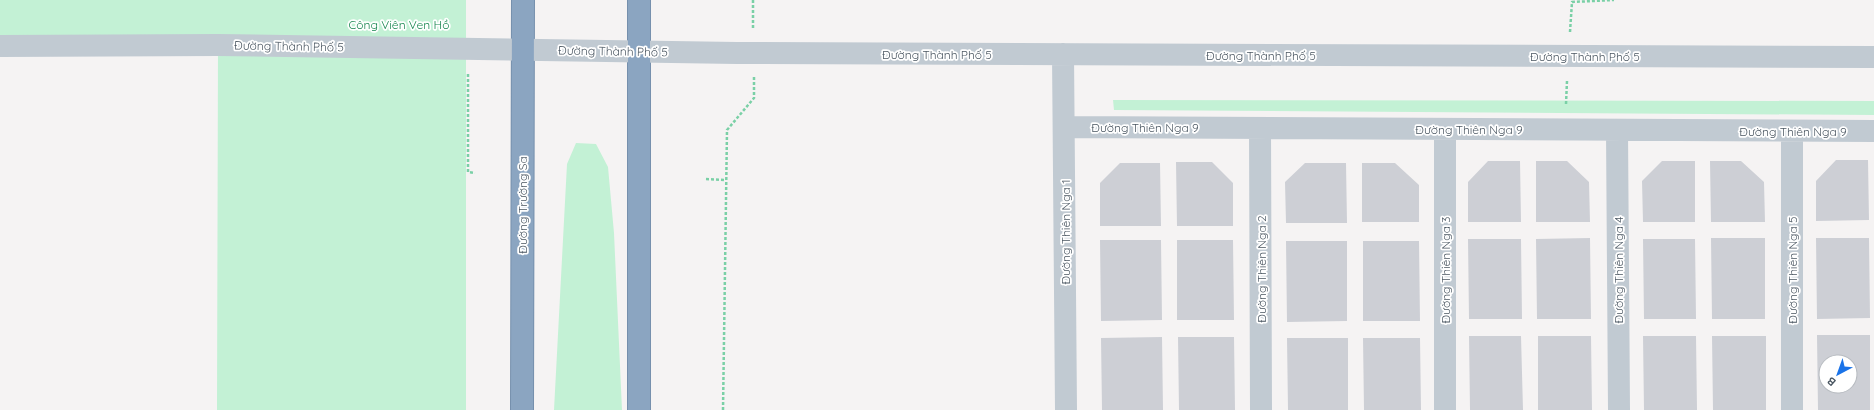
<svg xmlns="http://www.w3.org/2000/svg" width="1874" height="410" font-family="Quicksand,sans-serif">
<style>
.green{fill:#c3f1d5}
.building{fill:#cdcfd5;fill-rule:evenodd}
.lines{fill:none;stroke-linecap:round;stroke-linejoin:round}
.highway-casing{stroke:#7690ad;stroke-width:24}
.path{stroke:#7ad0a6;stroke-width:2.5;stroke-dasharray:3 2;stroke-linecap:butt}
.minor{stroke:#c1cad2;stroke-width:22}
.highway{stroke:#8ba5c1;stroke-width:22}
.labels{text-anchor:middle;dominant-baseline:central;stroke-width:3.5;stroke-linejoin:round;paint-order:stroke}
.park-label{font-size:12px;fill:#17864f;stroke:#fff}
.street-label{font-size:12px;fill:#4a5661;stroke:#fff}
</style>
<rect width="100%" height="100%" fill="#f5f3f3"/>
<path class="green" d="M0 0H466V410H217L218 45 0 46Z
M1113 100 1874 101V115L1114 110Z
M576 143 596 144 608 167 614 233 622 410H554L567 164Z"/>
<path class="building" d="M1836 160H1868L1869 220 1816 221V181Z
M1488 161H1520L1521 222H1468V182Z
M1536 161H1567L1589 182 1590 222H1536Z
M1662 161H1695V222H1643L1642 181Z
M1710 161H1741L1764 182 1765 222H1711Z
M1176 162H1212L1233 183V226H1177Z
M1120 163H1160L1161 226H1100V183Z
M1305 163H1346L1347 223H1286L1285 182Z
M1362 163H1395L1419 185V222H1362Z
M1590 238 1591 319H1537L1536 239Z
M1711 238H1765V319H1712Z
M1816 238H1869L1870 318 1817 319Z
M1468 239H1521L1522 319H1469Z
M1643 239H1695L1696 319H1644Z
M1100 240H1161L1162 320 1101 321Z
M1177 240H1233L1234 320H1177Z
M1286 241H1347V321L1287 322Z
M1363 241H1419L1420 321H1363Z
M1817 335H1870V410H1818ZM1826 362H1850V386H1826Z
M1469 336H1521L1523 410H1470Z
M1538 336H1591L1592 410H1538Z
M1643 336H1696L1697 410H1644Z
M1712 336H1766V410H1713Z
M1162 337 1163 410H1102L1101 338Z
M1178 337H1234L1235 410H1179Z
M1287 338H1348V410H1288Z
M1363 338H1420L1421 410H1364Z"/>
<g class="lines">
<g class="highway-casing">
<path id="highway" d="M639 0V410
M522 410 523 0"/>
</g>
<path class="path" d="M753 28V0
M1570 32 1572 2 1614 0
M468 74V172L475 173
M1566 104 1567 81
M706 179 725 180
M723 410 727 130 754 98V77"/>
<path class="minor" d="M0 46 218 45 737 53 1874 57
M1063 54 1066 410
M1065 127 1874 131
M1260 128 1261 410
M1445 129V410
M1617 130 1619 410
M1792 410V131"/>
<use href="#highway" class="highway"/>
</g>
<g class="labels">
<g class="park-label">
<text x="399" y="24">Công Viên Ven Hồ</text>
</g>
<g class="street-label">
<text transform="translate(289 46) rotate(1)">Đường Thành Phố 5</text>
<text transform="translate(613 51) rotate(1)">Đường Thành Phố 5</text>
<text x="937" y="54">Đường Thành Phố 5</text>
<text x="1261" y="55">Đường Thành Phố 5</text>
<text x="1585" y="56">Đường Thành Phố 5</text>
<text x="1145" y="127">Đường Thiên Nga 9</text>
<text x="1469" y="129">Đường Thiên Nga 9</text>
<text x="1793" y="131">Đường Thiên Nga 9</text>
<text transform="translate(522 205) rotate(-90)">Đường Trường Sa</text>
<text transform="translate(1065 232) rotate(-90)">Đường Thiên Nga 1</text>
<text transform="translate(1261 269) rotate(-90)">Đường Thiên Nga 2</text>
<text transform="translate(1445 270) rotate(-90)">Đường Thiên Nga 3</text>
<text transform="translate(1618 270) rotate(-90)">Đường Thiên Nga 4</text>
<text transform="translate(1792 270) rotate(-90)">Đường Thiên Nga 5</text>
</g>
</g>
<g transform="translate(1838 374) rotate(221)"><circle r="19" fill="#ffffff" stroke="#b7bbc0"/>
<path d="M0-3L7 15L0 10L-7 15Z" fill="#1a73e8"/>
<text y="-6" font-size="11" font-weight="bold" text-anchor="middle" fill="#4a5661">B</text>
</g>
</svg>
